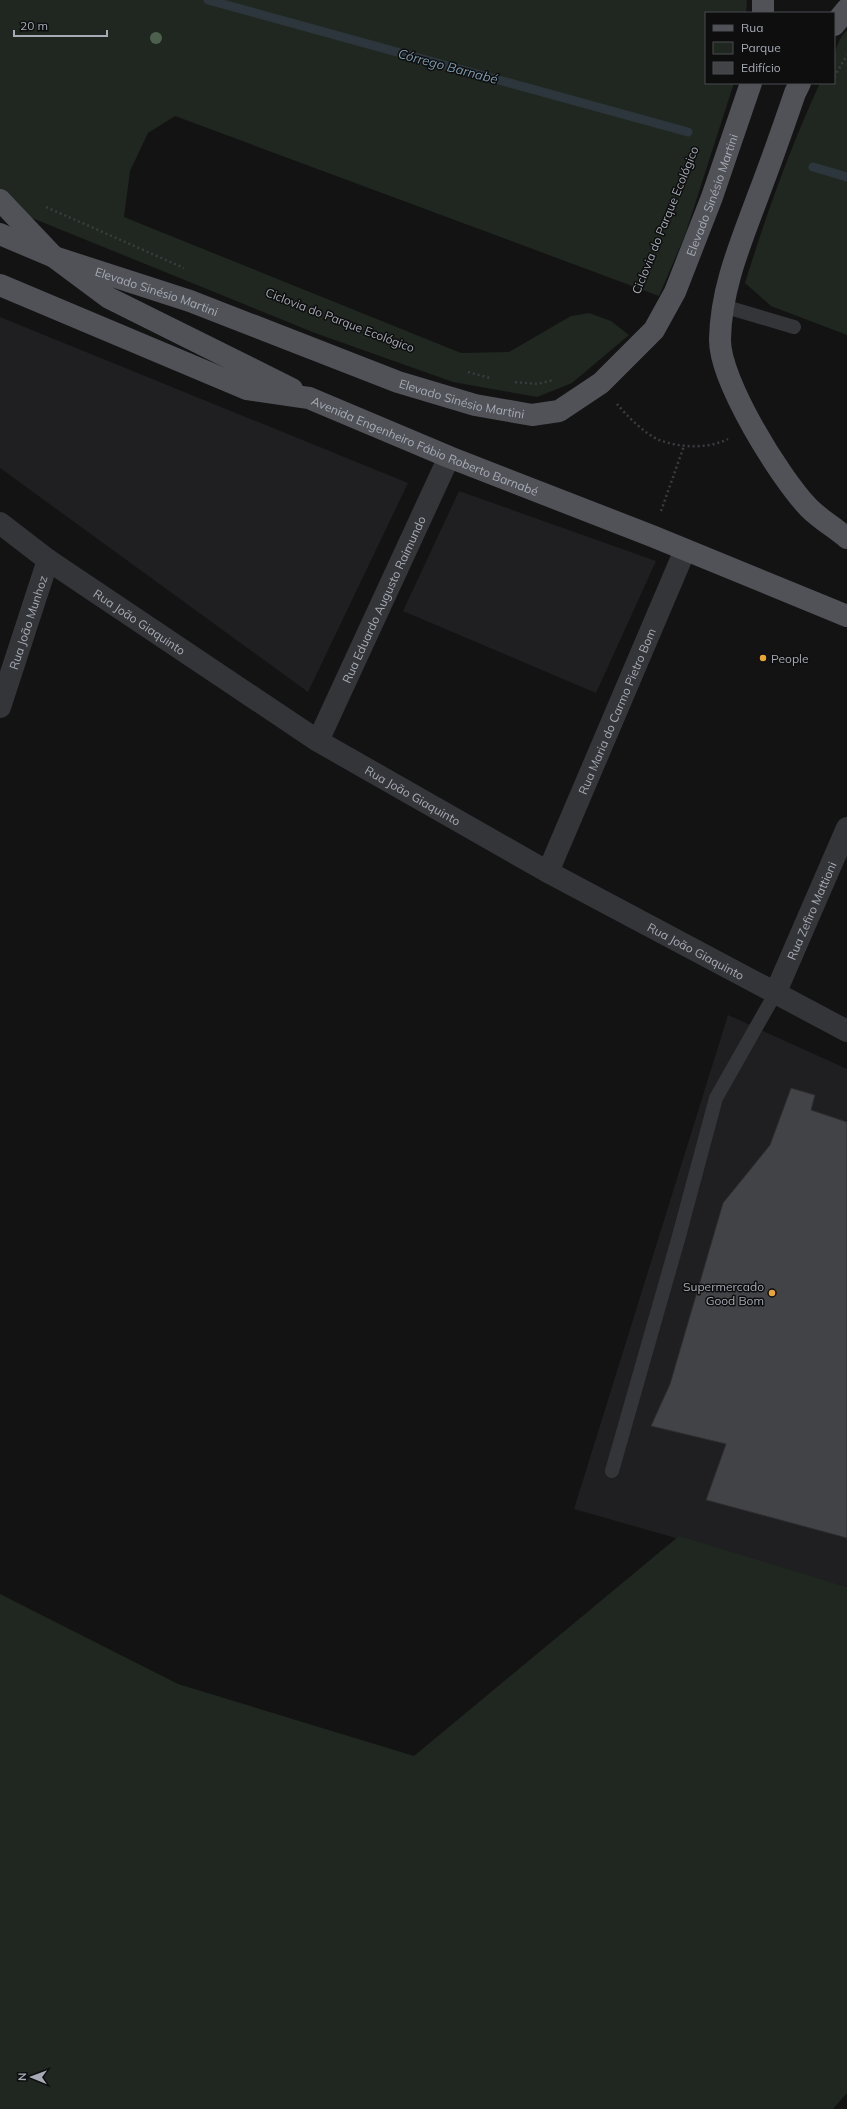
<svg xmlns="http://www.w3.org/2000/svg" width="847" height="2109" font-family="Mulish,sans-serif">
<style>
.built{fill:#1f1f21}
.green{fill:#1f2720}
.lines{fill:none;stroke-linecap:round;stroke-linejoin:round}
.stream{stroke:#2d363c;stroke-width:9}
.building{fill:#424347;stroke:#2d2d30}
.path{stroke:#3a3c40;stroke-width:2.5;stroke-dasharray:2 3;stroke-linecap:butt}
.lane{stroke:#343539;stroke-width:14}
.street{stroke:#343539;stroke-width:22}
.primary{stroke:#505258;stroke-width:22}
.tree{fill:#4d604e}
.poi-dot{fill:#eaa435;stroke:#0e0e0f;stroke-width:1.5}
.labels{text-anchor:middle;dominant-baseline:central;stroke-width:3;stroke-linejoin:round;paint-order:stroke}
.street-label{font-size:12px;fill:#a5aab4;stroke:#0e0e0f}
.poi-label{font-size:12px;fill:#a5aab4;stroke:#0e0e0f;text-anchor:start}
.water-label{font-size:13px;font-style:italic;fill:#7d9aae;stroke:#0e0e0f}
</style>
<rect width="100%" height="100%" fill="#131314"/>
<path class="built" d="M0 317 408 483 308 692 0 468Z
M459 491 656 561 596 693 403 611Z
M728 1015 847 1069V1587L574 1509Z"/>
<path class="green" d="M0 0H746L747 1 746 13H706V83H734L685 235 659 296 175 116 148 133 130 171 124 217 461 353 509 352 571 316 589 313 611 321 629 335 572 383 537 397 453 382 315 333 0 205Z
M847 30V335L771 306 745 283C766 215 790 148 820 83H834C834 64 832 45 847 30Z
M679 1536 847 1587V2093L833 2109H0V1594L178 1684 414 1756Z"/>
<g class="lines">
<path class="stream" d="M208 0 688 132
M813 167 847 177"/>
</g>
<path class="building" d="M791 1088 815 1095 811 1110 847 1122V1538L706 1500 726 1444 651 1426 670 1384 723 1203 770 1145Z"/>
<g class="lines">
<path class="path" d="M834 77 847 55
M46 207 184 268
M468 372 490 378
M515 382 537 384 554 380
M617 404C627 416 645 434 659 440 681 448 708 449 728 439
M661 511 684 446"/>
<path class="lane" d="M723 306 794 327
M612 1471 679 1236 716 1098 775 994"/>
<g class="street">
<path id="s1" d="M0 523 48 560 318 741 548 872 847 1031"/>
<path id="s2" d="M0 707 48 560"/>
<path id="s3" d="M318 741 449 457"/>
<path id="s4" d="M548 872 685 550"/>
<path id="s5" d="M775 994 847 828"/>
</g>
<g class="primary">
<path d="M763 0V13"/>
<path d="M834 25 847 9"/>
<path d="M800 83 795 93C783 128 771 162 758 196 741 242 721 288 720 339 719 380 780 478 809 508 820 519 835 528 847 538"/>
<path d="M0 200 54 257 109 298 292 389"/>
<path id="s6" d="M0 234 54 257 190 301 398 382 475 405 532 415 559 411 601 383 654 330 675 292 712 197 751 83"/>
<path id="s7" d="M0 285 247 389 309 398 449 457 652 536 847 616"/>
</g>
</g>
<circle class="tree" cx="156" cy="38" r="6"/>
<g class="poi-dot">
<circle cx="763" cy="658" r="4"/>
<circle cx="772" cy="1293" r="4"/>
</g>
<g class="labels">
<g class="street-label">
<text stroke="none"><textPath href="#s6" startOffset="863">Elevado Sinésio Martini</textPath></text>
<text transform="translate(665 220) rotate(-68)">Ciclovia do Parque Ecológico</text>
<text stroke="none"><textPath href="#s6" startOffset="167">Elevado Sinésio Martini</textPath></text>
<text transform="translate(340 320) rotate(21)">Ciclovia do Parque Ecológico</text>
<text stroke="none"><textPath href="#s6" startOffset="491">Elevado Sinésio Martini</textPath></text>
<text stroke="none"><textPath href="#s7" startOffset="456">Avenida Engenheiro Fábio Roberto Barnabé</textPath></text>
<text stroke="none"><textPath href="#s3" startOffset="156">Rua Eduardo Augusto Raimundo</textPath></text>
<text stroke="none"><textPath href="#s1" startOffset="171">Rua João Giaquinto</textPath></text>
<text stroke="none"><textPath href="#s2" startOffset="89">Rua João Munhoz</textPath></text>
<text stroke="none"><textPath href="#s4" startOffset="175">Rua Maria do Carmo Pietro Bom</textPath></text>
<text stroke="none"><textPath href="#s1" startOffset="495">Rua João Giaquinto</textPath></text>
<text stroke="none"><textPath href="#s5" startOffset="91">Rua Zefiro Mattioni</textPath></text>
<text stroke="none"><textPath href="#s1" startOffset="818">Rua João Giaquinto</textPath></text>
</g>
<g class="poi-label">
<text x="771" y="658">People</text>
<text x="764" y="1286" text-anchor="end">Supermercado<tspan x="764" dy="14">Good Bom</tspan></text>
</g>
<g class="water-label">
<text transform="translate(448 66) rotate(15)">Córrego Barnabé</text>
</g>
</g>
<rect x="705" y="12" width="130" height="72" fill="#0e0e0f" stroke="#4a4c51"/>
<rect x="713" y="25" width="20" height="6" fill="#505258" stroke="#4a4c51"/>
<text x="741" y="32" font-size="12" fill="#a5aab4">Rua</text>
<rect x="713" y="42" width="20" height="12" fill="#1f2720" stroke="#4a4c51"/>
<text x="741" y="52" font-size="12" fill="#a5aab4">Parque</text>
<rect x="713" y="62" width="20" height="12" fill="#424347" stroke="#4a4c51"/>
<text x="741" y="72" font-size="12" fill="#a5aab4">Edifício</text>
<g transform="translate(32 2077) rotate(271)" stroke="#0e0e0f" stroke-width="3" paint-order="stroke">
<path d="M0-3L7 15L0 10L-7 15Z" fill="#a5aab4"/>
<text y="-6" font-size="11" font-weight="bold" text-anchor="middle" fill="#a5aab4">N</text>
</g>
<path d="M14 30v6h93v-6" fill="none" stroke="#a5aab4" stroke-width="2"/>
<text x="20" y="30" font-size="12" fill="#a5aab4" stroke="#0e0e0f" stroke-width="3" paint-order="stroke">20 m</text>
</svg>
